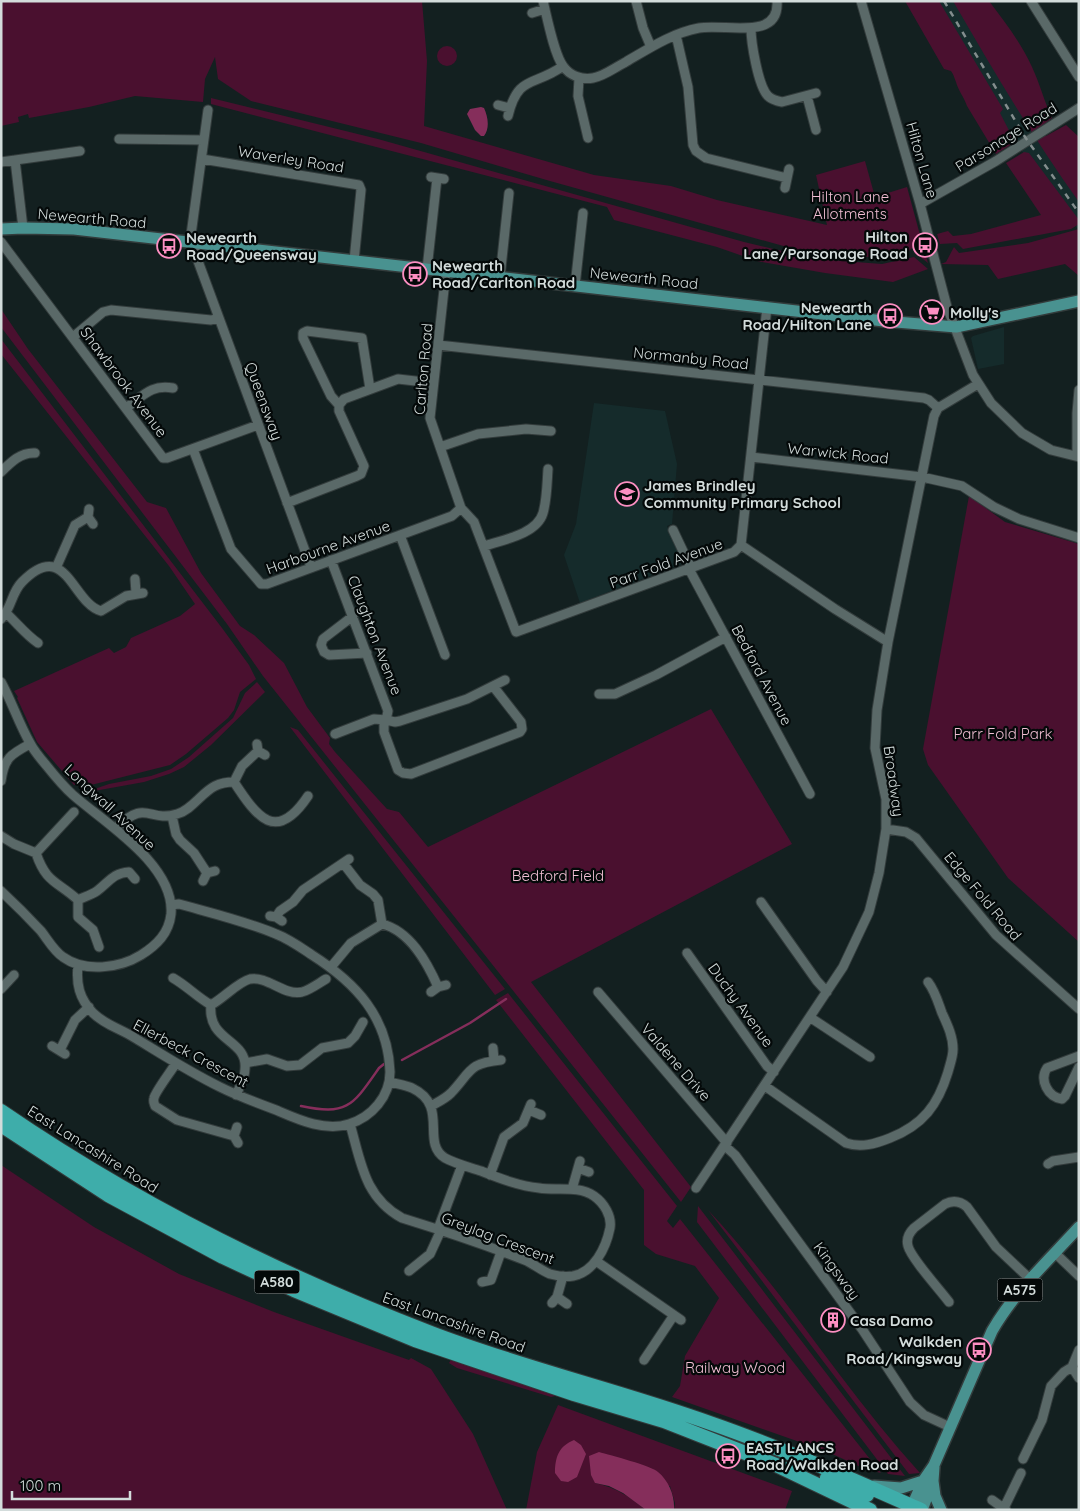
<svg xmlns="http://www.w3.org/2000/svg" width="1080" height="1511" font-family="Quicksand,sans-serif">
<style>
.built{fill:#152b2b}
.green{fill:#4a102f}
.water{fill:#852e5b}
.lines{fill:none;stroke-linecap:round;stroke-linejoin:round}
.stream{stroke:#852e5b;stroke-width:2.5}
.minor-casing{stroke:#333c3c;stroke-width:11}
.major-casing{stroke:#333c3c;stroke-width:14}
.highway-casing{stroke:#333c3c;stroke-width:16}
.minor{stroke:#5a6968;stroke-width:9}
.major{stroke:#499290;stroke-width:11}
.highway{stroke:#3eadaa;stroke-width:14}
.rail{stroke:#838d8d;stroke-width:2.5;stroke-dasharray:6 6;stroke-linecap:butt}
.labels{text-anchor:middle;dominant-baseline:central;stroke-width:4.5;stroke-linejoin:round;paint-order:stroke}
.shield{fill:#040909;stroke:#959d9c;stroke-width:1}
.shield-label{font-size:14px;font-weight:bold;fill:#d3dcdb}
.street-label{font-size:15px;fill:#d3dcdb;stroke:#040909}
.park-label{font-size:15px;fill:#f0bed3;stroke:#040909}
.poi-label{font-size:15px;font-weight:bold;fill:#d3dcdb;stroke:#040909;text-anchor:start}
</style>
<rect width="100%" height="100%" fill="#132020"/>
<path class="built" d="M932 1H961L1039 127 1079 183V231L1016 143Z
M1004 327V364L978 369 971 338 973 336Z
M594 403 665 411 677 464 672 524 667 526 682 559 681 564 580 603 564 555 576 524Z"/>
<path class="green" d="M1 1H422L427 61 424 126 594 175 671 186 717 200 827 225 816 175 865 161 875 197 907 187 920 235 915 245 908 252 869 257 812 254 550 181 421 143 251 101 218 79 215 57 205 79 203 102 135 96 89 107 29 118 28 114 18 117 19 122 1 126Z
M905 1H939L1003 109 1000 113 1015 142 996 154 967 106C964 97 958 90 956 82 954 77 954 75 951 71L944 69Z
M953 1H989C1005 22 1021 43 1032 67 1040 84 1044 101 1052 118L1040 127 1046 136 1066 125 1079 137V202C1033 138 993 70 953 1Z
M437 56a10 10 0 1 1 20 0a10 10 0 1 1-20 0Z
M211 98 378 139 744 242 816 259 882 264 914 257 928 269 893 282 825 273 757 261 717 247 614 220 607 207 211 104Z
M1024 152 1029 153 1079 220V224L1071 229 963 249 957 243 940 244 937 234 948 231 953 236 971 234 1041 215 1006 163Z
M1079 229V276L1065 264 998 279 988 265 941 264 946 262 954 247 959 253 1028 243Z
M922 243 928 263 914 252Z
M1 309 28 349 147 502 166 508 201 573 240 626 254 635 284 663 307 707 330 738 329 744 335 752 387 809 399 812 428 847 711 709 792 844 531 982 691 1187 681 1202 263 676 227 624 1 327Z
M1 339 222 628 249 665 256 679 240 692 234 710 228 718 186 754 170 765 91 785H74L37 742 17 698 18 697 14 691 109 648 114 653 126 647 131 638 180 616 195 604 169 566 1 354Z
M969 496 1005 522 1079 544V942L1008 878 928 765 923 749Z
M257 682 265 692 211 745 184 767 169 774 144 782 83 793 109 784 151 776 171 769 189 757 233 718 245 693Z
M290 727 298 730 505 989 495 995Z
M508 993 677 1206 667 1221 673 1228 680 1219 881 1473 865 1469 828 1452 672 1397 680 1386 685 1356 719 1298 695 1266 656 1254 644 1245V1190L496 1000Z
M1 1165 94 1227 179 1274 274 1312 409 1360 411 1358 431 1369 473 1434 507 1510H1Z
M698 1206 905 1476 888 1474 697 1222Z
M708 1210C785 1292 844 1390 920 1473L909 1474Z
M452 1358 568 1399 555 1396 551 1397 457 1368 449 1363Z
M558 1405 792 1491 785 1510H674L675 1503 670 1486 595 1483C617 1488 628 1496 646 1510H526L537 1452Z"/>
<path class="water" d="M481 107 484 108C488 117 490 128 484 136H481L475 130 467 114 470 109Z
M574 1440 581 1445 586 1454 577 1477 568 1482 561 1481 555 1473C555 1457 559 1446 574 1440Z
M599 1452C610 1455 652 1466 658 1472 669 1481 675 1496 674 1510H646L623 1493 609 1486 595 1483 591 1475 589 1456Z"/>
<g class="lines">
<path class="stream" d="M402 1060 470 1023 506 999
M301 1106C348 1116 353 1105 379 1068L384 1064"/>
<g class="minor-casing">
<path id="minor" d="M543 1C547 17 554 54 563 66 570 76 582 80 593 78 604 76 614 68 624 63 648 49 672 33 699 28 724 23 780 42 777 1
M636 1 643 28 651 47
M861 1 920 204 947 307 973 375 991 403 1022 433 1051 450 1079 457
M1031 1 1079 77
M532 13 545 9
M751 28C751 42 758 86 768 96 772 100 777 101 782 102L816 93
M676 35 688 87 693 145 696 151 706 158 787 178
M579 78 578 96 588 138
M807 96 816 130
M498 105 509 108
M508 116C518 74 534 87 563 66
M119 139 204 140
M202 159 359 185 361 190 354 261
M15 160 23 228
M1 162 80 151
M431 177 444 179
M785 188 789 169
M920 204 996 161 1079 108
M1 242 163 458H167L258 425
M190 242 208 110
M195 243V253L311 567
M427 269 437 178
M446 271 430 418 461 508 474 522 516 632 734 552 741 545 835 609 888 642
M500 277 509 193
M575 286 583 213
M73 337 103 312 111 310 211 320 219 318
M438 345 924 398 929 400 938 408
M339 405 344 399 398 379 433 383
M126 408C143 396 151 384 173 388
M440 447 478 434 526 429 551 431
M193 449 231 549 261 584H267L452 516 461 508
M1077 456V413L1079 390
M751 457 922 477 962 486 994 507 1019 519 1079 538
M1 472C11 462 21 452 35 453
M287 503 357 476 361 474 364 466 339 411V405L331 396 303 338V333L307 331 362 338 370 389
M89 509 88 517 93 524
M673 530 691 568
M400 535 445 655
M741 545 767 307
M484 546C503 540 537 534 543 513 547 499 547 483 548 469
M331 560 388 711 386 720 374 719 335 734
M56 568 75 525 88 517
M689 569 810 794
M135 579 136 593
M6 613C17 623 26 635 38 643
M353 616 323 639 321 645 324 652 329 655 367 653
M1 619C12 608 11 593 22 582 66 537 72 603 101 611L126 596 143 593
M1 682C12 702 19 724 30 743 34 751 40 758 46 765 54 775 63 786 73 795 105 823 175 865 171 914 169 933 157 945 141 955 120 968 85 973 63 957 54 951 48 940 41 931 28 917 15 904 1 891
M493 686 521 722 522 729 520 732 411 774 403 773 398 770 384 732V725L386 720 395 722 400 721 467 699 505 680
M599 694H615L656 675 726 637
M257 744 258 751 265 755
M1 781C4 758 11 754 30 744
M234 782 242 766 258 751
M172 816 176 834 180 840 194 853 207 873
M116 828C147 798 148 823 177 814 192 810 201 793 215 786 221 783 227 782 234 782 257 817 276 844 308 796
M886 829 906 832 916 838 996 935 1079 1009
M1 836 14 844 36 853C46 883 57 881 78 900V917L93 930 99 947
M36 853 74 812
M343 863 360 885 373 894 378 900 382 924
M203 881 207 873 215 871
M78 900C84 897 91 895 97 891 109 882 113 873 129 872L135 879
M761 902 817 981 827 992
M270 916 276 917 282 921
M276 917 280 911 293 902 303 890 349 859
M687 953 767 1066 774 1072
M78 965C76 984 79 998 93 1013 105 1025 121 1029 135 1038 163 1055 191 1073 220 1087 238 1096 257 1103 276 1110 297 1119 325 1132 349 1124 372 1117 390 1096 390 1072 388 1017 356 983 312 955 300 947 289 939 276 934 245 921 211 913 179 904L171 905
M331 967 351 943 382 924C410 931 427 962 438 987
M173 978C187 986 197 997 211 1005
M1 989 14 975
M431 992 438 987 446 985
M598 992 727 1143
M811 1018 870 1057
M52 1046 65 1054
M493 1048 494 1060
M60 1050 75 1020 89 1007
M1079 1056 1047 1068C1039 1080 1048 1097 1062 1099L1065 1096 1079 1067
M176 1063C172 1070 155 1092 154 1098 153 1102 154 1102 155 1106L177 1120 234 1136
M245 1063 267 1059 287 1066 300 1065 322 1048 348 1043 355 1036 363 1022
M765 1086 846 1143C861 1148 875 1144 890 1138 923 1125 938 1105 948 1072 950 1064 953 1057 953 1049 953 1036 947 1024 942 1013 938 1002 935 991 928 982
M236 1095C240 1086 245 1078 245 1069 248 1039 207 1042 211 1005 224 998 238 982 250 979 268 976 284 996 302 992 310 990 319 983 326 979
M431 1106C438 1102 445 1099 451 1093 471 1072 468 1063 501 1060
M529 1110 541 1115
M350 1124C361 1162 364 1197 402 1218 444 1231 486 1245 527 1261 535 1265 542 1271 550 1274 557 1276 566 1277 573 1276 594 1272 606 1248 610 1228 612 1216 604 1203 594 1196 578 1185 557 1191 539 1188 519 1186 499 1178 481 1171 469 1167 456 1164 445 1158 420 1142 450 1106 412 1088 405 1085 397 1084 390 1082
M237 1127 234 1136 238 1143
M725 1146 735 1155 862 1329 910 1402 924 1415 950 1427
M1048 1164 1053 1161 1079 1157
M578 1168 589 1172
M490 1175 504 1137 523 1123 531 1104
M696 1188 843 967 869 912 879 873 886 829V799L875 748 877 710 888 642 934 416 938 408 978 384
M572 1189 580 1161
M438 1229 462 1165
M1055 1253 1079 1276
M596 1261 681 1320
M409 1271 430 1254 441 1230
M482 1282 491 1280 501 1252
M557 1297 567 1304
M949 1302C940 1290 911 1258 908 1246 906 1239 909 1233 914 1228L945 1204C953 1200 960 1201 967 1207L996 1247 1030 1279
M552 1303 557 1297 563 1276
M644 1360 674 1315
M1072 1367 1079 1378
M1023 1459 1042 1420 1051 1386 1064 1372 1072 1367 1079 1350
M992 1500 1006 1510
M1004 1508 1021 1473"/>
</g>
<g class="major-casing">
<path id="major" d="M1 229 23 228 74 229 884 321 956 327 1079 301
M933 1481 935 1496 941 1510
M874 1486 901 1488 923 1481
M912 1506 923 1481 934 1465 992 1331C1015 1291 1048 1261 1079 1227
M922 1510 933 1481 934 1467"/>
</g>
<g class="highway-casing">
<path id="highway" d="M1 1111C135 1203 280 1275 431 1333 522 1368 618 1390 710 1423 782 1448 851 1479 921 1510
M1 1125 108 1195 223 1257 294 1290 415 1340 574 1394 664 1421 776 1465 870 1510
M827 1478 867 1495"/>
</g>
<use href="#minor" class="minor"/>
<use href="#major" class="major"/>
<use href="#highway" class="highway"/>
<path class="rail" d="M944 1 1025 137 1079 213"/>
</g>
<defs>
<g id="bus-ring" transform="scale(1.25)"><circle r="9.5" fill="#040909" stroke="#fc8fc2" stroke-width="1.5"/><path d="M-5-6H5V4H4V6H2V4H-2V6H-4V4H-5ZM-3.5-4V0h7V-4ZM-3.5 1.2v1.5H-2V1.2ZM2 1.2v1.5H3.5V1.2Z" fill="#fc8fc2"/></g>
<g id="supermarket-ring" transform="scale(1.25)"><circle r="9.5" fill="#040909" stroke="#fc8fc2" stroke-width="1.5"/><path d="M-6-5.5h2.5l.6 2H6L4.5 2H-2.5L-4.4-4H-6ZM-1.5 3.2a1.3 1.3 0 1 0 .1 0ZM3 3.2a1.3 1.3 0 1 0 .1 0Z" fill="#fc8fc2"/></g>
<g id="school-ring" transform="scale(1.25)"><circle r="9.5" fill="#040909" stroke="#fc8fc2" stroke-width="1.5"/><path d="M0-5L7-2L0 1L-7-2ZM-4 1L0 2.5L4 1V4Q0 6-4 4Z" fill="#fc8fc2"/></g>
<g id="building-ring" transform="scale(1.25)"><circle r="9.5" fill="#040909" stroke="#fc8fc2" stroke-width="1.5"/><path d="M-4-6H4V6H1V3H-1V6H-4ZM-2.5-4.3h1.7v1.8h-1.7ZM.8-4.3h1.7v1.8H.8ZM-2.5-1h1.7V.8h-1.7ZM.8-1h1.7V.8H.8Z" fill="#fc8fc2"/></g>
</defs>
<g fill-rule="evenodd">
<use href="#bus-ring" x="925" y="245"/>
<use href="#bus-ring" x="169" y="246"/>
<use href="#bus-ring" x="415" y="274"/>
<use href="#supermarket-ring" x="932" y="312"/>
<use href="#bus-ring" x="890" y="316"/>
<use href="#school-ring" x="627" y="494"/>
<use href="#building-ring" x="833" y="1320"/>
<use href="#bus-ring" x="979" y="1350"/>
<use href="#bus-ring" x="728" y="1456"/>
</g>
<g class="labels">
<g class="shield">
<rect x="254.5" y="1270.5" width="45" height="23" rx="4"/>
<rect x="997.5" y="1278.5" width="45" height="23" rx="4"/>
</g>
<g class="shield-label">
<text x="277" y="1282">A580</text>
<text x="1020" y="1290">A575</text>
</g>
<g class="street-label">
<text transform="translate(1006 137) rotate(-32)">Parsonage Road</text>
<text transform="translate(291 159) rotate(9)">Waverley Road</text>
<text transform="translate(922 160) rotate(74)">Hilton Lane</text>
<text transform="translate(92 218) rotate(5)">Newearth Road</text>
<text transform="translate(644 278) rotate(6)">Newearth Road</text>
<text transform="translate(691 358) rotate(6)">Normanby Road</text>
<text transform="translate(423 369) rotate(-85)">Carlton Road</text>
<text transform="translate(124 382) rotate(53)">Shawbrook Avenue</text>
<text transform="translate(264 401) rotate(70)">Queensway</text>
<text transform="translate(838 453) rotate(6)">Warwick Road</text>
<text transform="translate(328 547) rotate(-20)">Harbourne Avenue</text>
<text transform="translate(666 563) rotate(-20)">Parr Fold Avenue</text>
<text transform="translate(375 635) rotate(69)">Claughton Avenue</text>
<text transform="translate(762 675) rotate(62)">Bedford Avenue</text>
<text transform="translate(894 781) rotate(82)">Broadway</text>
<text transform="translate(110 807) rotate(43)">Longwall Avenue</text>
<text transform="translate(983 896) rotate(50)">Edge Fold Road</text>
<text transform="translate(741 1005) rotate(54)">Duchy Avenue</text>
<text transform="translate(191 1053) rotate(28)">Ellerbeck Crescent</text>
<text transform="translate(676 1062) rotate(49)">Valdene Drive</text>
<text transform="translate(93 1149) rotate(32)">East Lancashire Road</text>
<text transform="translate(498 1238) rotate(21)">Greylag Crescent</text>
<text transform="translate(837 1271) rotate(54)">Kingsway</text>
<text transform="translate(454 1322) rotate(20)">East Lancashire Road</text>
</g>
<g class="park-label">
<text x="850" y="196">Hilton Lane<tspan x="850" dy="17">Allotments</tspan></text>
<text x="1003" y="733">Parr Fold Park</text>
<text x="558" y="875">Bedford Field</text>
<text x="735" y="1367">Railway Wood</text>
</g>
<g class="poi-label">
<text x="908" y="236" text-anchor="end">Hilton<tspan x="908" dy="17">Lane/Parsonage Road</tspan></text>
<text x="186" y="237">Newearth<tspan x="186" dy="17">Road/Queensway</tspan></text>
<text x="432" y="265">Newearth<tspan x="432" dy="17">Road/Carlton Road</tspan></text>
<text x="872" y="307" text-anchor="end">Newearth<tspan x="872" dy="17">Road/Hilton Lane</tspan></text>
<text x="950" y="312">Molly's</text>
<text x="644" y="485">James Brindley<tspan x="644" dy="17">Community Primary School</tspan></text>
<text x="850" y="1320">Casa Damo</text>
<text x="962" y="1341" text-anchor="end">Walkden<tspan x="962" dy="17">Road/Kingsway</tspan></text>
<text x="746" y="1447">EAST LANCS<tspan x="746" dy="17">Road/Walkden Road</tspan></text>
</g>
</g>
<rect width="1080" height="1511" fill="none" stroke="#d3dcdb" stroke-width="5"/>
<path d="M12 1491v8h118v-8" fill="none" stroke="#d3dcdb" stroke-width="2.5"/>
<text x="20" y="1491" font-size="15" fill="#d3dcdb" stroke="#040909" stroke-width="4" paint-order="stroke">100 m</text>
</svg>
